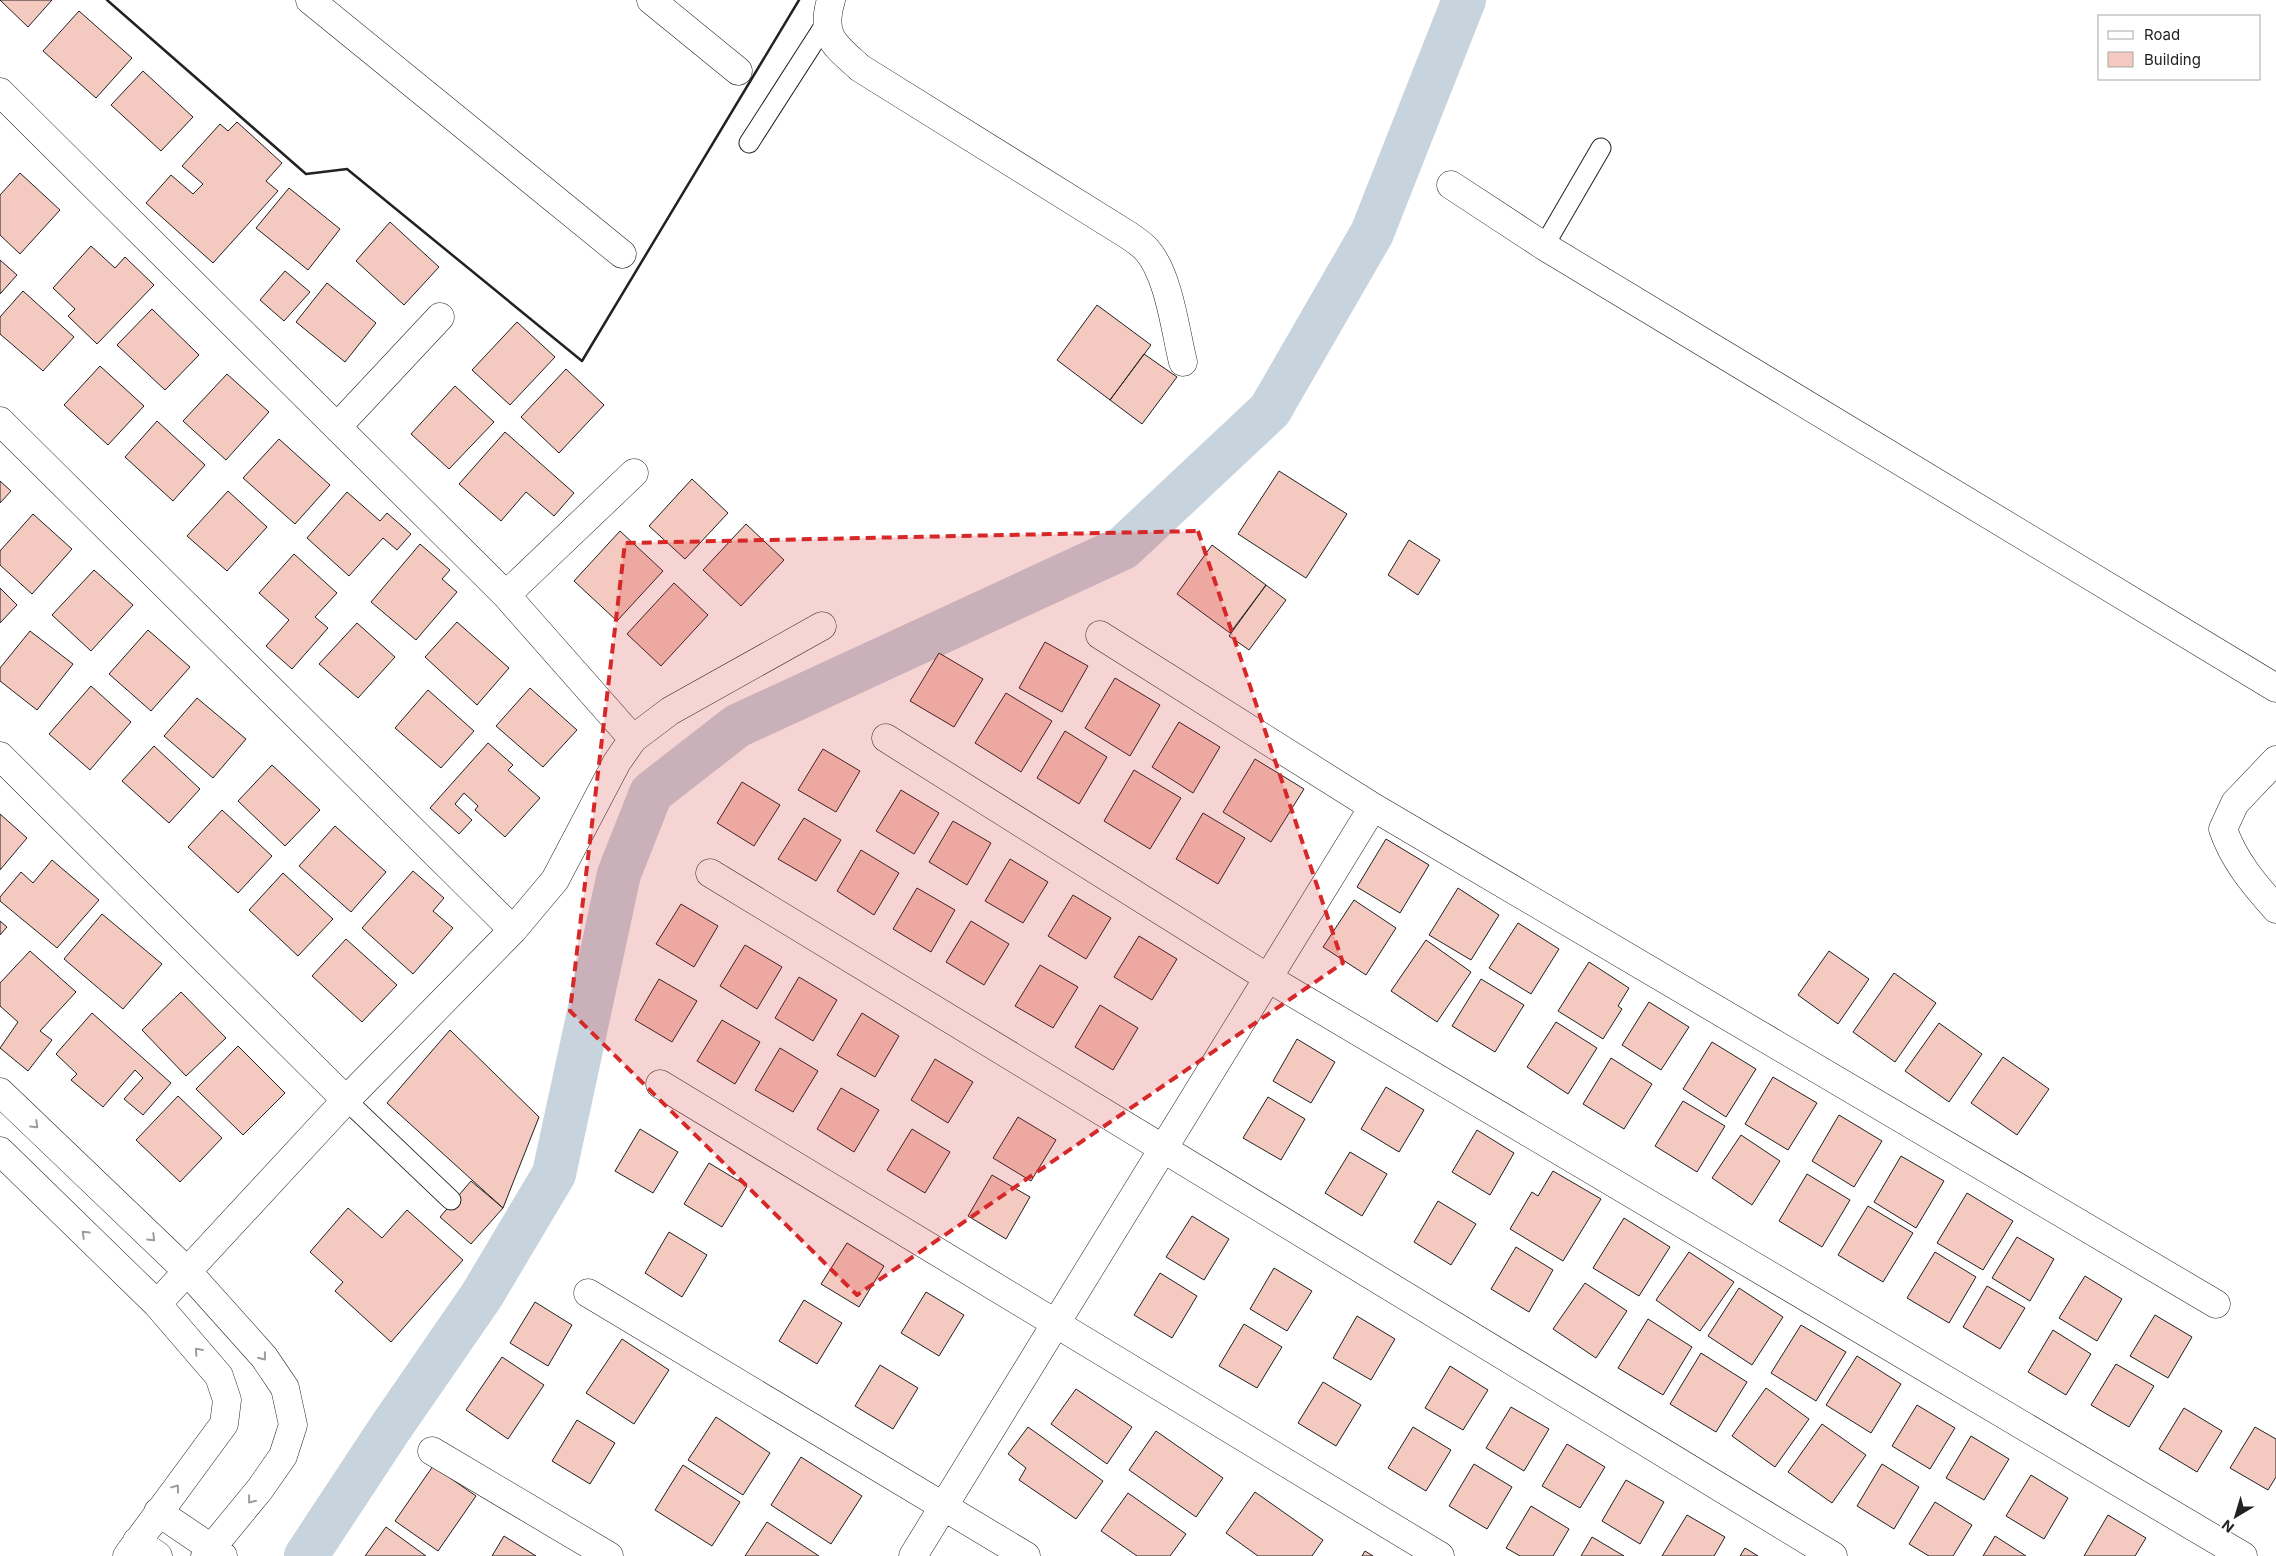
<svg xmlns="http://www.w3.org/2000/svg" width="2276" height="1556" font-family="Inter,sans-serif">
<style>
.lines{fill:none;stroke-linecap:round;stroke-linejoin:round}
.canal{stroke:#c7d3dd;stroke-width:44}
.building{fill:#f3c9c0;stroke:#222}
.lane-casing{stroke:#222;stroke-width:21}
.street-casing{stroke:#222;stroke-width:29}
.lane{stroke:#fff;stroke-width:19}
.street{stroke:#fff;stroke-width:28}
.wall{stroke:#222;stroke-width:2.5}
.oneway{stroke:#9c9c9c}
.marked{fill:#d62828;fill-opacity:0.2;stroke:#d62828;stroke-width:4;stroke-dasharray:10 6;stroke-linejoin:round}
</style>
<rect width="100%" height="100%" fill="#fff"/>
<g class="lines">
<path class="canal" d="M306 1556 389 1430 482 1295 554 1174 619 874 651 793 737 726 1123 548 1270 410 1372 233 1464 0"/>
</g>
<path class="building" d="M0 0H52L28 27Z
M79 11 132 58 96 98 43 51Z
M143 71 193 117 161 151 111 105Z
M237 122 282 163 266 181 278 191 213 263 146 203 171 175 193 194 203 184 182 166 220 124 228 131Z
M20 173 60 210 20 254 0 235V195Z
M289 188 340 229 308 270 256 228Z
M390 222 439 267 404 305 356 261Z
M91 246 115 268 125 257 154 285 97 344 68 316 75 309 53 288Z
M0 260 17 275 0 294Z
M285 271 310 292 284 321 260 300Z
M327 283 376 323 345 362 296 322Z
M23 291 74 337 43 371 0 334V317Z
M1097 305 1151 345 1110 400 1057 360Z
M152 309 199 355 165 390 117 345Z
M517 322 555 357 510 405 472 370Z
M1144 354 1177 377 1142 424 1110 400Z
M100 366 144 406 108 445 64 405Z
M566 369 604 405 559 453 521 417Z
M227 374 269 412 226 460 183 421Z
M455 386 494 422 449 469 411 434Z
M157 421 205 465 173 501 125 457Z
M505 432 574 493 554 516 526 492 501 521 459 484Z
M279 439 330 485 295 524 243 478Z
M1279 471 1347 514 1306 578 1238 534Z
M692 479 728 513 685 559 649 526Z
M0 481 11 491 0 503Z
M228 491 267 527 227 571 187 536Z
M347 492 380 521 387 513 411 534 397 550 383 538 349 576 307 538Z
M33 514 72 549 32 594 0 565V551Z
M746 524 784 560 741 606 703 570Z
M620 531 663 571 617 621 574 581Z
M1409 540 1440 560 1418 595 1388 575Z
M420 544 450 570 442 579 457 592 416 640 371 602Z
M1212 545 1266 585 1230 633 1177 594Z
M294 554 337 593 315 617 328 628 292 669 266 646 289 620 259 593Z
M94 570 133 605 91 651 52 615Z
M674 583 708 615 661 666 627 634Z
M1266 585 1286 600 1249 650 1229 636Z
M0 588 17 605 0 623Z
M457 622 509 668 477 705 425 657Z
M357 623 395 657 358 698 319 664Z
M148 630 190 667 151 711 109 674Z
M30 631 73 664 37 710 0 681V668Z
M1045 642 1088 666 1062 712 1019 688Z
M939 653 983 679 954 727 910 701Z
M1115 678 1160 705 1130 756 1085 728Z
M91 686 131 722 90 770 49 734Z
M530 688 577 730 543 767 496 726Z
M428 690 474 731 441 768 395 728Z
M1006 693 1052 721 1021 772 975 743Z
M197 698 246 739 213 778 164 736Z
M1179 722 1220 747 1193 793 1152 767Z
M1065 731 1107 757 1079 804 1037 778Z
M488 743 513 765 508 770 540 798 505 837 475 810 478 806 464 793 455 804 472 820 459 834 430 808Z
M154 746 200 789 169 823 122 781Z
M823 749 860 771 836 812 798 790Z
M1255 759 1304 789 1271 842 1223 812Z
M272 765 320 810 285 846 238 801Z
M1134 770 1181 798 1150 849 1104 821Z
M742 782 780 805 754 846 717 823Z
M901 790 939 813 914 854 876 831Z
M222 810 272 856 238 893 188 847Z
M1203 813 1245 838 1218 884 1176 859Z
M0 814 27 838 0 870Z
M804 818 841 840 816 881 778 859Z
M953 821 991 843 967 885 929 862Z
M335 826 386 872 351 912 299 866Z
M1386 839 1429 865 1400 913 1357 887Z
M861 850 899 873 874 915 837 891Z
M1010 859 1048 882 1023 923 985 901Z
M52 860 99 900 57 948 0 901V897L21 872 33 883Z
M413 871 444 898 433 911 453 928 413 974 362 928Z
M283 873 333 919 298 956 249 910Z
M917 888 955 910 931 952 893 929Z
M1458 888 1499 915 1471 960 1429 935Z
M1073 895 1111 918 1086 959 1048 936Z
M1354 900 1396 928 1366 975 1323 947Z
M681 904 718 926 694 967 656 944Z
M102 914 162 964 123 1009 64 959Z
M0 921 7 927 0 935Z
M971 921 1009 944 984 985 946 962Z
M1518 923 1559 949 1531 994 1489 968Z
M1139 936 1177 959 1152 1000 1114 977Z
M346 939 397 985 362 1022 312 976Z
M1426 940 1471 972 1437 1022 1391 991Z
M745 945 782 967 757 1009 720 986Z
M30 951 76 992 40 1031 52 1040 28 1071 0 1048 18 1022 0 1006V983Z
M1829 951 1869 979 1838 1024 1798 995Z
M1589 962 1629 988 1618 1006 1622 1009 1603 1039 1558 1011Z
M1040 965 1078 987 1053 1028 1015 1006Z
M1894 973 1936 1003 1895 1062 1853 1032Z
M799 977 837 1000 813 1041 775 1018Z
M659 979 697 1001 672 1042 635 1020Z
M1481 979 1524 1005 1495 1052 1452 1026Z
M181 992 226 1038 186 1076 142 1030Z
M1649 1002 1689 1027 1661 1070 1622 1045Z
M1100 1005 1138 1028 1113 1070 1075 1047Z
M92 1013 171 1083 143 1115 124 1099 143 1078 135 1070 103 1107 71 1080 77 1074 56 1054Z
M862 1013 899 1036 875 1077 837 1055Z
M722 1020 760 1042 735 1084 697 1061Z
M1556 1022 1597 1048 1568 1094 1527 1067Z
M1939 1023 1982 1054 1949 1102 1905 1071Z
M450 1030 539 1117 503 1208 387 1103Z
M1297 1039 1335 1062 1311 1103 1273 1081Z
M1712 1042 1756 1069 1726 1117 1683 1089Z
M238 1046 285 1093 243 1135 196 1089Z
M780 1048 818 1071 793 1112 755 1090Z
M2003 1057 2049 1089 2017 1135 1971 1103Z
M1611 1058 1652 1084 1624 1129 1583 1104Z
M935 1059 973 1082 948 1123 911 1100Z
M1773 1077 1817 1103 1788 1150 1745 1124Z
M1386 1087 1424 1110 1399 1152 1361 1129Z
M841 1088 879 1110 854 1152 817 1129Z
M178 1096 222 1138 180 1182 136 1140Z
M1268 1097 1305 1119 1281 1160 1243 1138Z
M1683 1101 1725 1126 1697 1172 1655 1146Z
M1839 1115 1882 1141 1854 1187 1812 1161Z
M1018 1117 1056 1140 1031 1181 993 1158Z
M640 1129 678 1152 653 1193 615 1171Z
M912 1129 950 1152 925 1193 887 1170Z
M1477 1130 1514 1153 1490 1195 1452 1172Z
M1741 1135 1780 1161 1752 1205 1712 1178Z
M1350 1152 1387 1174 1362 1216 1325 1193Z
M1901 1156 1944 1181 1916 1228 1874 1202Z
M709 1163 747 1186 722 1227 684 1204Z
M1553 1171 1601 1199 1563 1261 1510 1229 1532 1192 1538 1196Z
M1807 1174 1850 1200 1822 1247 1779 1221Z
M992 1175 1030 1197 1006 1239 968 1216Z
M471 1181 503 1208 471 1244 440 1217Z
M1967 1193 2013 1221 1983 1270 1937 1243Z
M1438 1201 1476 1224 1451 1265 1414 1242Z
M1868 1206 1913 1233 1883 1282 1838 1255Z
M348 1208 382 1238 407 1210 463 1260 391 1342 335 1291 343 1282 310 1252Z
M1192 1216 1229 1239 1204 1280 1166 1257Z
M1624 1218 1670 1247 1639 1296 1593 1268Z
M669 1232 707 1255 682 1297 645 1273Z
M2017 1237 2054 1259 2030 1301 1992 1278Z
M847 1243 884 1266 859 1307 821 1284Z
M1516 1247 1553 1270 1529 1312 1491 1289Z
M1689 1252 1734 1282 1700 1331 1656 1300Z
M1935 1252 1976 1277 1949 1323 1907 1298Z
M1274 1268 1312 1291 1287 1331 1250 1309Z
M1160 1273 1197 1296 1172 1338 1134 1315Z
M2085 1276 2122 1299 2097 1341 2059 1318Z
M1585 1283 1627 1311 1596 1358 1553 1329Z
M1987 1286 2025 1308 2000 1349 1963 1327Z
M1739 1288 1783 1317 1752 1365 1708 1336Z
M926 1292 964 1315 939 1356 901 1333Z
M804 1300 842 1323 817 1364 779 1341Z
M535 1302 572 1325 548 1366 510 1343Z
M2155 1315 2192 1337 2168 1378 2130 1356Z
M1357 1316 1395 1339 1371 1380 1333 1358Z
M1648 1319 1692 1347 1663 1395 1618 1368Z
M1244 1324 1282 1347 1257 1388 1219 1366Z
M1801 1325 1846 1352 1816 1401 1771 1373Z
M2053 1330 2091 1354 2066 1395 2028 1372Z
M622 1339 669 1370 634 1424 586 1393Z
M1701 1353 1747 1382 1716 1432 1670 1404Z
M1857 1356 1901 1384 1871 1433 1826 1405Z
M502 1357 544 1385 508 1439 466 1410Z
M2116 1364 2154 1386 2129 1427 2091 1405Z
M880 1365 918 1388 893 1429 855 1406Z
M1450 1366 1488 1390 1463 1430 1425 1408Z
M1323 1382 1361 1405 1336 1446 1298 1423Z
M1766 1388 1809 1419 1775 1467 1732 1436Z
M1076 1389 1132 1427 1107 1464 1051 1424Z
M1917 1405 1955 1428 1930 1469 1892 1446Z
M1511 1407 1549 1429 1524 1471 1486 1448Z
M2184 1408 2222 1431 2197 1472 2159 1449Z
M716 1417 770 1453 743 1495 688 1460Z
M577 1420 615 1443 590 1484 552 1461Z
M1822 1424 1866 1455 1832 1503 1788 1472Z
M1028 1427 1103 1481 1076 1519 1019 1480 1026 1468 1008 1454Z
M1413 1427 1451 1450 1426 1491 1388 1468Z
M2255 1427 2276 1439V1477L2268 1490 2230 1468Z
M1156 1431 1223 1478 1196 1517 1129 1470Z
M1971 1436 2009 1459 1984 1500 1946 1478Z
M1567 1444 1605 1467 1580 1508 1542 1486Z
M801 1457 862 1496 831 1544 771 1505Z
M1474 1464 1512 1487 1487 1529 1449 1506Z
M1882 1464 1919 1487 1894 1529 1857 1506Z
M683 1465 740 1502 712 1546 655 1510Z
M433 1466 476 1496 438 1551 395 1521Z
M2031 1475 2068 1498 2044 1539 2006 1516Z
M1626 1480 1664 1502 1640 1544 1602 1521Z
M1255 1492 1323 1540 1312 1556H1258L1226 1533Z
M1128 1493 1186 1534 1170 1556H1137L1101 1531Z
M1935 1502 1972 1525 1953 1556H1929L1909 1544Z
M1531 1506 1569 1529 1553 1556H1520L1506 1548Z
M1687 1515 1725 1537 1714 1556H1662Z
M2108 1515 2146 1538 2135 1556H2084Z
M767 1522 819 1556H745Z
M386 1527 426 1556H365Z
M504 1536 536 1556H492Z
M1995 1536 2026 1556H1983Z
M1592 1537 1624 1556H1581Z
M1745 1548 1758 1556H1740Z
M1365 1551 1373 1556H1362Z"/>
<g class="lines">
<g class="lane-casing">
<path id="lane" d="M749 143 826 23
M1544 246 1601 148
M346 1100 451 1200"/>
</g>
<g class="street-casing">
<path id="street" d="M310 0 622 254
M651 0 738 71
M831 0C820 37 835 45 860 68L1128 235C1134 239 1141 244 1146 249 1169 274 1175 330 1183 362
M0 92 506 595 633 739
M1451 185 1544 246 2276 688
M0 421 513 930
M338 426 440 317
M506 595 634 473
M1100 635 1373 807 2216 1304
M886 738 1268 978 2243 1556
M0 756 346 1100
M2276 760 2235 803 2223 829C2234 861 2254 884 2276 909
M710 873 1833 1556
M660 1084 1440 1556
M0 1092 187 1271 264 1357 285 1388 293 1425 283 1456 260 1489 205 1556
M0 1151 157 1304 219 1376 227 1400 224 1424 127 1556
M588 1293 1026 1556
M157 1304 346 1100 513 930 555 880 617 762 633 739 670 711 822 626
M432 1451 609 1556
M158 1512 223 1556
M137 1541 158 1556
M913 1556 1373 807"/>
</g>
<use href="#lane" class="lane"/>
<use href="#street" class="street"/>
<path class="wall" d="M107 0 306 174 347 169 582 361 799 0"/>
</g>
<defs><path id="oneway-chevron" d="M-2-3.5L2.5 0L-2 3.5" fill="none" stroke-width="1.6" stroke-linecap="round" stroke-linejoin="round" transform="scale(1.25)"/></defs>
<g class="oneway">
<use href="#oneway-chevron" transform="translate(35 1125) rotate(44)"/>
<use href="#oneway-chevron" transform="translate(85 1234) rotate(-136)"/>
<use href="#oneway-chevron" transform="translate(152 1238) rotate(44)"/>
<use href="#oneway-chevron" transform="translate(198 1351) rotate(-131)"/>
<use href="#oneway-chevron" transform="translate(263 1357) rotate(52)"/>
<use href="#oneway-chevron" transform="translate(176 1488) rotate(-53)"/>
<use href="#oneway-chevron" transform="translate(251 1500) rotate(129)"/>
</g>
<path class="marked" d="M1198 531 1343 963 857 1295 570 1011 625 543Z"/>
<rect x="2098" y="15" width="162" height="65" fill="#ffffff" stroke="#a7a7a7"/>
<rect x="2108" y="31" width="25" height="8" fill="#ffffff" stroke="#a7a7a7"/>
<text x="2144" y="40" font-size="15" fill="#222222">Road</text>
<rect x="2108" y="52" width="25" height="15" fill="#f3c9c0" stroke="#a7a7a7"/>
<text x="2144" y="65" font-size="15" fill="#222222">Building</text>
<g transform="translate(2236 1516) rotate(218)" stroke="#ffffff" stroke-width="4" paint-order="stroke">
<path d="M0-4L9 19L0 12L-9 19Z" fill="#222222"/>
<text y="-8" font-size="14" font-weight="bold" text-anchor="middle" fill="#222222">N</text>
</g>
</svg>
